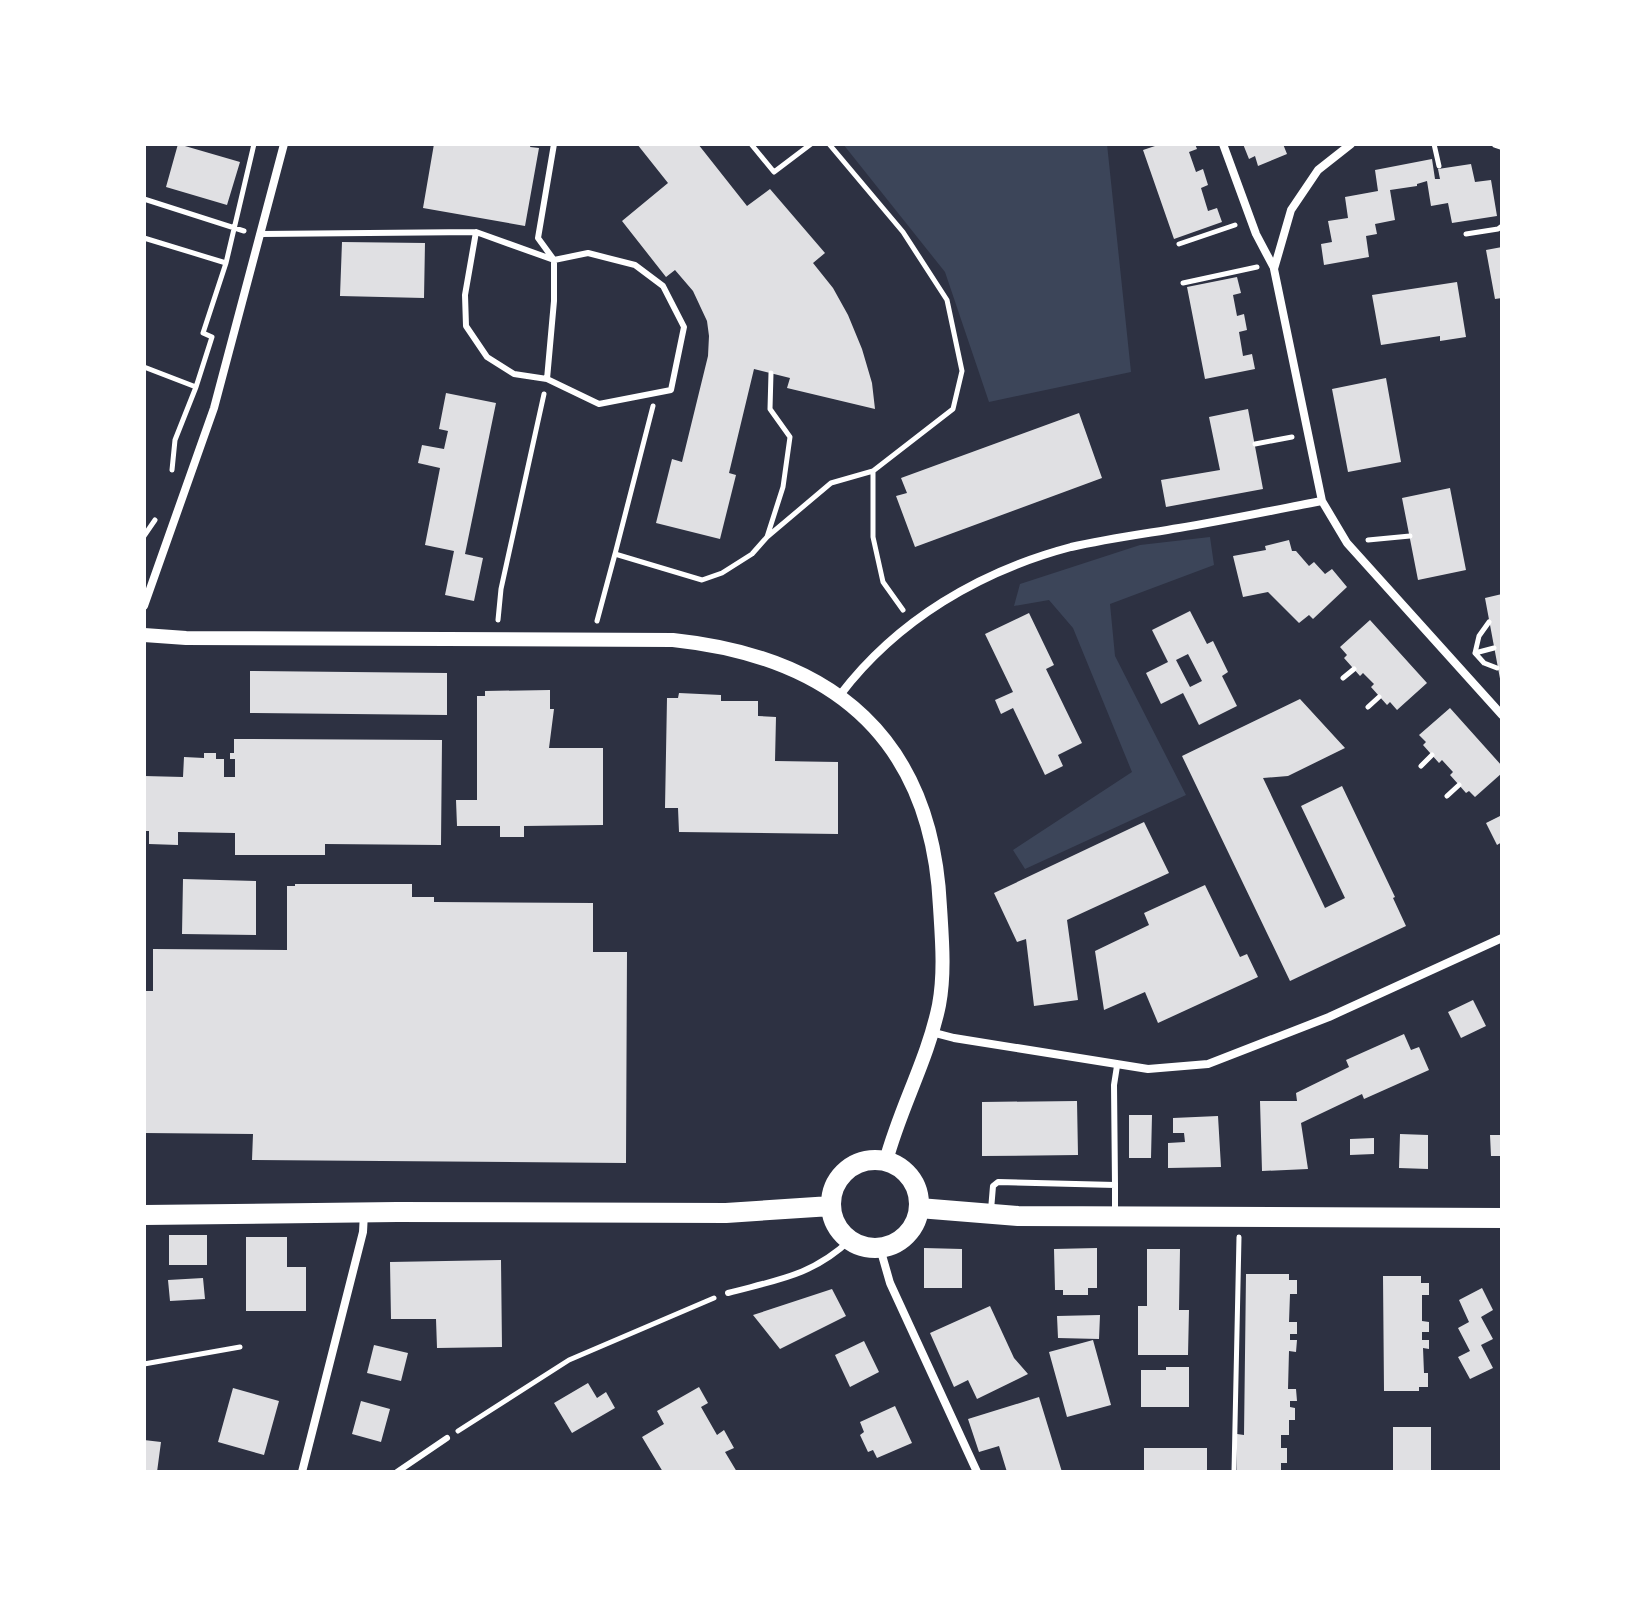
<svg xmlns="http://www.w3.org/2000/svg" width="1646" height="1616" font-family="'Sofia Sans Condensed',sans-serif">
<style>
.green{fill:#3c4559}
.building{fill:#e0e0e3;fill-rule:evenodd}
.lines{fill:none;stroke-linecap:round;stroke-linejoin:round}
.path{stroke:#fff;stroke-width:5}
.service{stroke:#fff;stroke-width:6}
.minor{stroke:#fff;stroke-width:8}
.tertiary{stroke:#fff;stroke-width:14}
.primary{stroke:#fff;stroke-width:20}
</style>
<rect width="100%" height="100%" fill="#2d3142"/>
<path class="green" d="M843 144H1107L1131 372 989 402 945 272Z
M1210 537 1214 565 1110 604 1115 656 1186 795 1025 869 1013 850 1132 772 1073 628 1049 600 1014 606 1020 584 1140 545Z"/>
<path class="building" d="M178 144 240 162 227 205 166 187Z
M434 144H531L530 147 539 148 525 226 423 208Z
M637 144H698L747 206 770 189 825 253 813 263 833 288 848 315 862 349 872 383 875 409 787 388 790 378 754 369 729 473 736 475 720 539 656 523 672 459 682 462 708 356 709 336 707 321 693 291 675 270 666 277 622 221 668 183Z
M1161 144H1195L1197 149 1189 152 1196 172 1203 169 1208 185 1201 188 1208 211 1217 208 1222 222 1174 239 1143 150Z
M1243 144H1283L1287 154 1258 166 1255 156 1249 159Z
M1432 159 1435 179H1440L1438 169 1471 164 1475 182 1491 180 1497 216 1452 223 1448 203 1431 206 1427 181 1417 184V186L1390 190 1395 220 1375 224 1377 234 1366 236 1369 257 1324 265 1321 244 1332 242 1328 221 1348 218 1345 197 1378 191 1375 170Z
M342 242 425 243 424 298 340 296Z
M1502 247V298L1495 299 1486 250Z
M1237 277 1241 293 1233 295 1237 316 1244 314 1247 330 1239 332 1243 356 1252 354 1255 369 1205 379 1187 287Z
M1457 282 1466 337 1440 341V336L1381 345 1372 295Z
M1386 378 1401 462 1348 472 1332 389Z
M446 393 496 403 465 554 483 558 474 601 445 595 454 551 425 545 440 468 418 463 422 445 444 449 448 431 439 429Z
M1248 409 1263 489 1166 507 1161 480 1220 470 1209 417Z
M1079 413 1102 478 915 547 896 496 907 493 901 478Z
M1450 488 1466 570 1418 580 1402 498Z
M1289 540 1292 551H1296L1309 566 1314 562 1325 574 1332 569 1347 587 1313 619 1309 615 1299 623 1268 592 1243 597 1233 556 1266 550 1265 546Z
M1502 594V683L1501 684 1485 598Z
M1190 611 1207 644 1213 641 1228 672 1222 676 1237 706 1199 725 1183 693 1161 704 1146 673 1168 662 1152 630ZM1188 654 1202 681 1190 687 1176 660Z
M1029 613 1054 665 1046 669 1082 743 1058 755 1063 766 1045 775 1013 708 1001 714 995 700 1013 692 985 634Z
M1370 620 1427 683 1397 710 1390 702 1387 705 1371 687 1374 684 1363 673 1360 676 1344 658 1347 655 1340 647Z
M250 671 447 673V715L250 713Z
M550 690V709H554L549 748H603V825L524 826V837H500V826H457L456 800H477V696H485V691Z
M679 693 721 695V701H758V716L776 717 775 761 838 762V834L679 832 678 808H665L667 698H678Z
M1300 699 1345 748 1288 776 1263 778 1325 908 1345 898 1301 806 1342 786 1395 897 1393 898 1406 926 1290 981 1182 756Z
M1450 708 1502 766V773L1475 797 1469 791 1466 793 1459 785 1450 775 1453 772 1442 760 1439 763 1423 745 1426 742 1419 735Z
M234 739 442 740 441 845 325 844V855H235V833L178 832V845L149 844V831H144V776L183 777 184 757 204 758V753H216V759H224V777H235V759H230V753H234Z
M1500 816 1502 842 1497 845 1486 823Z
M1144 822 1169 873 1067 920 1078 1000 1034 1006 1026 939 1017 942 994 893Z
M183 879 256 881V935L182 934Z
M295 884H412V897H434V902L593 903V952H627L626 1163 252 1160 253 1134 144 1133V991H153V949L287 950V886H295Z
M1205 885 1240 957 1247 954 1258 977 1158 1023 1145 992 1104 1010 1095 951 1149 925 1144 913Z
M1473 1000 1486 1026 1461 1038 1448 1012Z
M1404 1034 1411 1050 1419 1047 1429 1070 1364 1099 1362 1094 1301 1123 1308 1169 1262 1171 1260 1101H1297L1296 1093 1349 1067 1346 1060Z
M1077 1101 1078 1155 982 1156V1102Z
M1129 1115H1152L1151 1158H1129Z
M1218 1116 1221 1167 1168 1168V1143L1185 1142 1184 1133H1173V1118Z
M1400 1134 1428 1135V1169L1399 1168Z
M1490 1135H1502V1156H1491Z
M1374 1138V1154L1350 1155V1139Z
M169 1235H207V1265H169Z
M246 1237H287V1267H306V1311H246Z
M924 1248 962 1249V1288H924Z
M1097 1248V1288H1088V1295H1063V1290H1055L1054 1249Z
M1147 1249H1180L1179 1310H1189L1188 1355H1138V1306H1147Z
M501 1260 502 1347 437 1348 436 1319H391L390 1262Z
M1246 1274H1289V1280H1297V1294H1290L1289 1322H1297V1334H1290V1340H1297L1296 1352 1289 1351 1288 1389H1296L1297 1401H1290V1407L1295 1408V1420H1289V1435H1281V1448H1287V1463H1281V1472H1237V1434L1244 1435Z
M1383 1276H1421V1283H1429V1295H1422V1321L1429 1322V1332H1422V1340H1429V1349L1423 1348 1424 1373H1428V1387H1419V1391H1384Z
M203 1278 205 1299 170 1301 168 1280Z
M1482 1288 1493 1310 1481 1317 1493 1339 1481 1345 1493 1368 1470 1379 1458 1357 1470 1351 1458 1328 1469 1322 1459 1300Z
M832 1289 846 1316 780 1349 753 1315Z
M990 1306 1014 1358 1028 1374 977 1399 968 1380 954 1387 930 1333Z
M1100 1315 1099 1339 1058 1338 1057 1316Z
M1093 1340 1111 1405 1067 1417 1049 1352Z
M864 1341 879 1372 850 1387 835 1355Z
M374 1345 408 1353 401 1381 367 1373Z
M1166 1367H1189V1407H1141V1370H1166Z
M588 1383 597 1398 606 1392 615 1408 572 1433 554 1403Z
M699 1387 708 1403 701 1407 717 1435 724 1430 734 1448 725 1452 737 1472H663L642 1437 664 1424 657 1411Z
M233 1388 279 1401 264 1455 218 1442Z
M1039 1397 1062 1472H1007L999 1446 979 1452 968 1419Z
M361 1401 390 1409 381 1442 352 1434Z
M895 1406 912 1443 877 1458 873 1450 868 1452 860 1435 864 1432 860 1422Z
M1393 1427H1431V1472H1393Z
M144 1440 161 1442 157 1472H144Z
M1144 1448H1207V1472H1144Z"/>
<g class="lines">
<path class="path" d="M751 144 774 172 811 144
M1434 144 1439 166
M144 199 244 231
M1466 234 1498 229 1502 226
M144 238 226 263
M1179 244 1235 225
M1183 283 1257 267
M144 367 196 387 212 337 203 333 226 263 254 144
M653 406 615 554 702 580 722 573 752 554 767 537 783 487 790 437 770 409 771 373
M1255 444 1292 437
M172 470 175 440 196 387
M873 471V537L883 582 903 610
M144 536 155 520
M767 537 831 483 873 471 953 409 962 371 947 300 903 232 829 144
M1368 540 1410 536
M498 620 501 589 544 394
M597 621 615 554
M1489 622 1479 636 1475 653 1494 648
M1475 653 1484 663 1497 668
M1343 678 1354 669
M1368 707 1379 697
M1421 766 1432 755
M1447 796 1459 785
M144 1364 240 1347
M458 1431 569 1360 714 1298
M1234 1472 1239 1237"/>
<path class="service" d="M261 234 476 232 554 260 588 253 635 265 663 286 684 327 671 390 599 404 547 379 514 374 487 357 466 326 465 295 476 232
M547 379 554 301V260L538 238 554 144
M991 1210 993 1186 998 1182 1115 1185 1114 1085 1117 1066
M1115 1213V1185
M728 1293C776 1280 812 1276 850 1240
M397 1472 447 1438"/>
<path class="minor" d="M1223 144 1256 234 1274 268
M1351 144 1318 170 1291 210 1274 269 1322 501 1347 543 1502 715
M1496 144 1502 146
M144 606 214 408 284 144
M840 695C897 620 980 571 1071 547 1106 539 1143 534 1179 528 1227 520 1274 510 1322 501
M931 1032 954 1038 1148 1069 1208 1064 1329 1017 1502 938
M880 1248 890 1283 977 1472
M302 1472 363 1232 364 1213"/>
<path class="tertiary" d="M144 635 186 638 673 640C834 657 932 739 940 907 942 939 945 973 939 1005 928 1059 900 1108 886 1161"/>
<path class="primary" d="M831 1204a44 44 0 1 1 88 0a44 44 0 1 1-88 0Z
M919 1208 1018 1216 1502 1218
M144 1215 397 1212 726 1213 831 1206"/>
</g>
<rect width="1646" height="1616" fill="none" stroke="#ffffff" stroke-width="292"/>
</svg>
